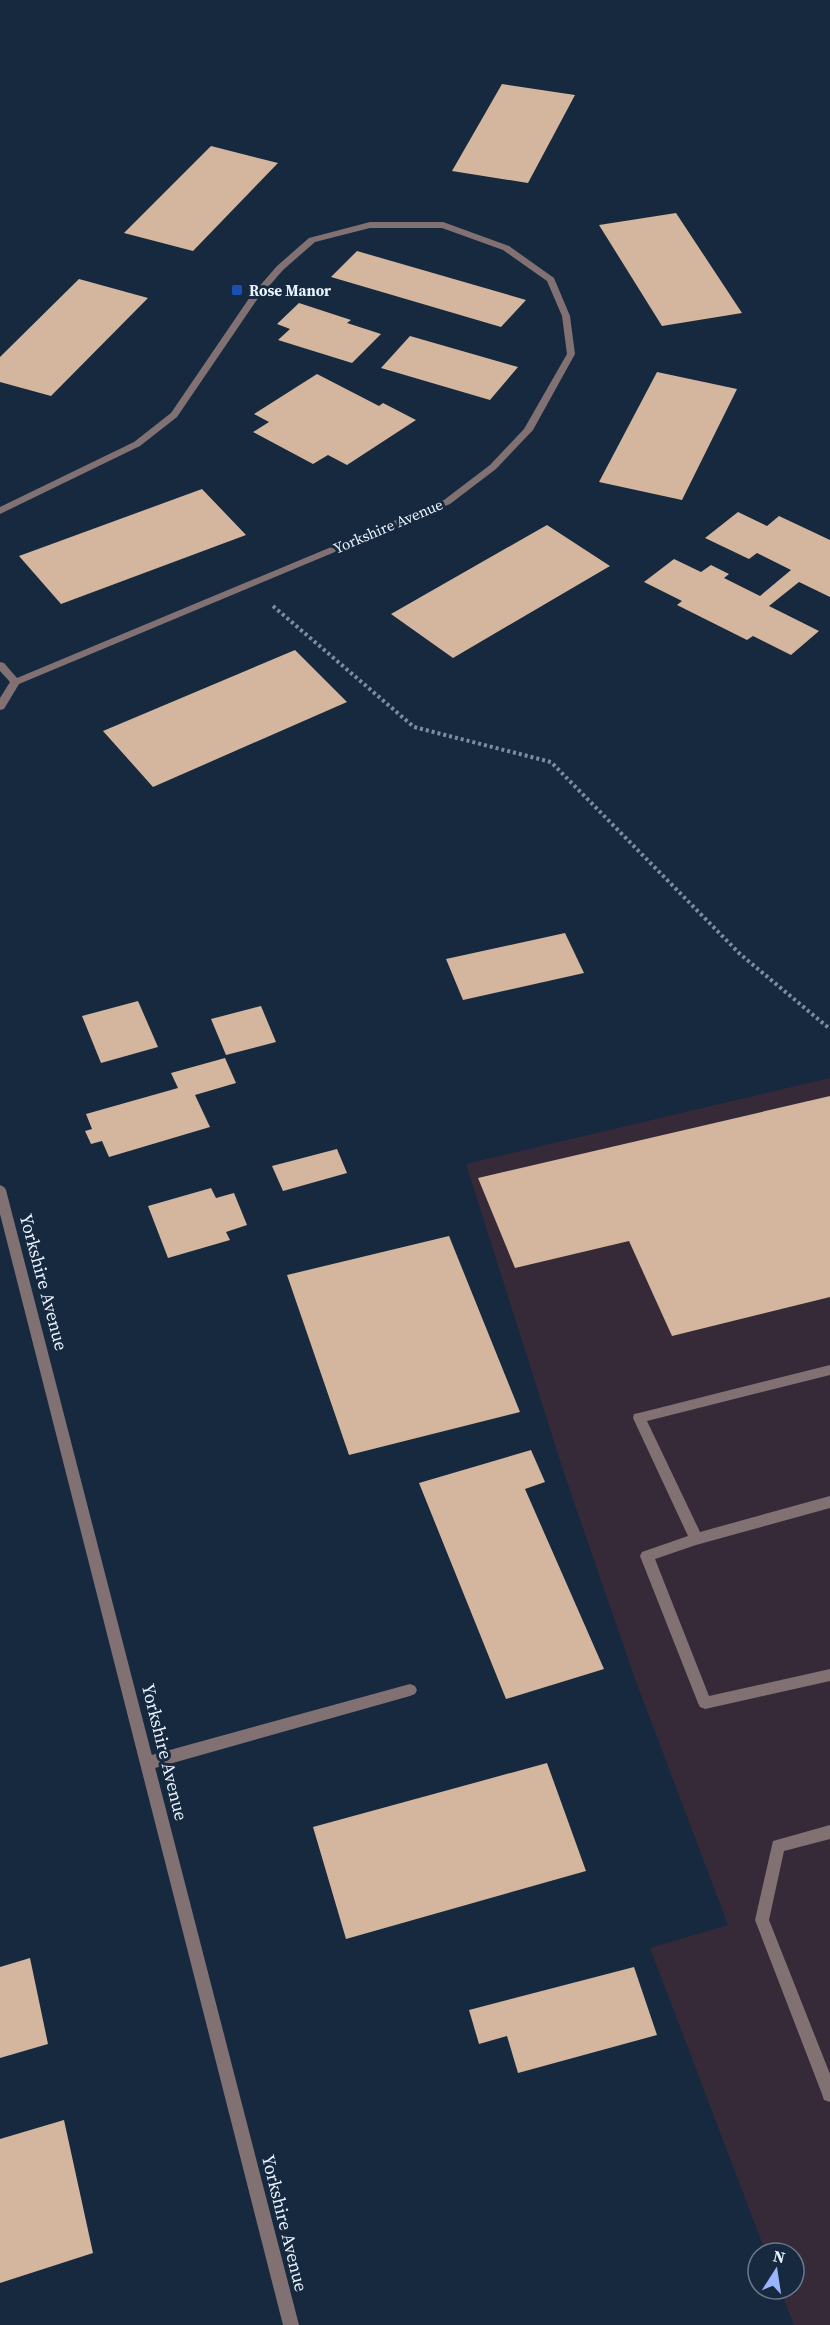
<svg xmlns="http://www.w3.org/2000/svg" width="830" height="2325" font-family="'Source Serif 4',serif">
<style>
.commercial{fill:#372a38}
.building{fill:#d3b69d}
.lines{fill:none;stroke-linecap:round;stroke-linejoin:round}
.path{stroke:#7e8c9d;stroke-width:4;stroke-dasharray:3 3;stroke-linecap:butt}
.service{fill:#827173;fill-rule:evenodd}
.minor{fill:#827173;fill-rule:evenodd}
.transit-dot{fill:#1a4fb4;stroke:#16293f;stroke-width:2}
.labels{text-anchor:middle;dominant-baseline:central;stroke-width:6;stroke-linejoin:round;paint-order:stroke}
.far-poi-label{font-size:15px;font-weight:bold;fill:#e8f2fe;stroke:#16293f;text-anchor:start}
.far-street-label{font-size:15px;fill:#e8f2fe;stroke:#16293f}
.street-label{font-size:18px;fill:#e8f2fe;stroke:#16293f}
</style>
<rect width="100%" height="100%" fill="#16293f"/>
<path class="commercial" d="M830 1078V2325H794L780 2289H794V2253H766L650 1948 728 1925 634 1676 564 1473 466 1164Z"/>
<path class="building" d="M502 84 575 95 528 183 452 171Z
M211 146 278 163 193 251 124 233Z
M676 213 742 313 662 326 599 225Z
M357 251 526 300 501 327 331 277Z
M79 279 148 298 51 396 0 382V357Z
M299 303 351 320 347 323 381 334 352 363 278 340 290 329 277 324Z
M410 336 518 367 490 400 381 368Z
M657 372 737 389 682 500 599 482Z
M317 374 379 406 383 403 416 420 347 465 328 455 313 464 253 432 269 422 254 414Z
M202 489 246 535 61 604 19 556Z
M738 512 767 526 779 516 830 540V597L799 582 769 606 819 631 791 655 753 636 747 640 677 605 682 601 644 582 674 559 701 572 711 565 729 574 724 578 760 596 791 570 757 553 749 559 705 538Z
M547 525 610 566 453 658 391 614Z
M295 650 347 702 153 787 103 731Z
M565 933 584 973 463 1000 446 959Z
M138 1001 158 1047 101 1063 82 1016Z
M261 1006 276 1042 226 1055 211 1019Z
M225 1058 236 1083 195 1095 210 1127 109 1157 102 1141 91 1144 85 1131 92 1129 86 1114 178 1088 171 1073Z
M830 1096V1297L672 1336 629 1241 515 1268 478 1178Z
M337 1149 347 1173 283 1191 272 1166Z
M211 1188 216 1198 234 1193 247 1225 226 1232 230 1240 168 1258 148 1206Z
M449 1236 520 1412 349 1455 287 1275Z
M531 1450 545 1482 525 1489 604 1669 506 1699 419 1483Z
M547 1763 586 1871 346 1939 313 1827Z
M30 1958 48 2044 0 2058V1967Z
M634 1967 657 2035 518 2073 507 2036 479 2044 469 2010Z
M64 2120 93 2253 0 2283V2139Z"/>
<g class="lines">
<path class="path" d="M273 606 414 727 551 762 740 954 830 1029"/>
<path class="service" d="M830 1365V1375L647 1421 700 1532 830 1496V1508L696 1545 655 1559 709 1696 830 1669V1681L705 1709 700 1707 698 1703 640 1556 642 1552 688 1536 633 1418 634 1414 639 1413Z
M410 1684 415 1686 417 1690 415 1694 410 1696 148 1770 143 1768 141 1763 143 1758 148 1756Z
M830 1825V1839L784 1851 769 1920 830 2074V2102L824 2100 822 2094 755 1920 773 1841Z"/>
<path class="minor" d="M370 222H443L509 246 554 278 570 316 575 354 533 430 496 469 450 504 19 684 4 709 0 710V698L10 682 0 671V662L4 663 17 678 444 500 490 465 524 429 567 354 562 316 547 281 503 250 442 228H370L315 242 283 270 256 301 177 417 140 446 0 514V507L134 442 171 413 250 297 277 266 309 238Z
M0 1185 4 1187 6 1190 299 2325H283L0 1214Z"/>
</g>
<rect class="transit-dot" x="231" y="284" width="12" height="12" rx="3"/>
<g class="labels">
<g class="far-poi-label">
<text x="249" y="290">Rose Manor</text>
</g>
<g class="far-street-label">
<text transform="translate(388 526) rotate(-23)">Yorkshire Avenue</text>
</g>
<g class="street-label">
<text transform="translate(44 1282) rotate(75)">Yorkshire Avenue</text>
<text transform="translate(165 1752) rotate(76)">Yorkshire Avenue</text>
<text transform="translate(285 2223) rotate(76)">Yorkshire Avenue</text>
</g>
</g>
<g transform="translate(776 2271) rotate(12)"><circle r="28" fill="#16293f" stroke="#6a798b" stroke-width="1.5"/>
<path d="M0-4.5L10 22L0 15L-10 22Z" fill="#9ab5fd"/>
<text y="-9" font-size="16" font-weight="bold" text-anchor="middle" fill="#e8f2fe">N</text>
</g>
</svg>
